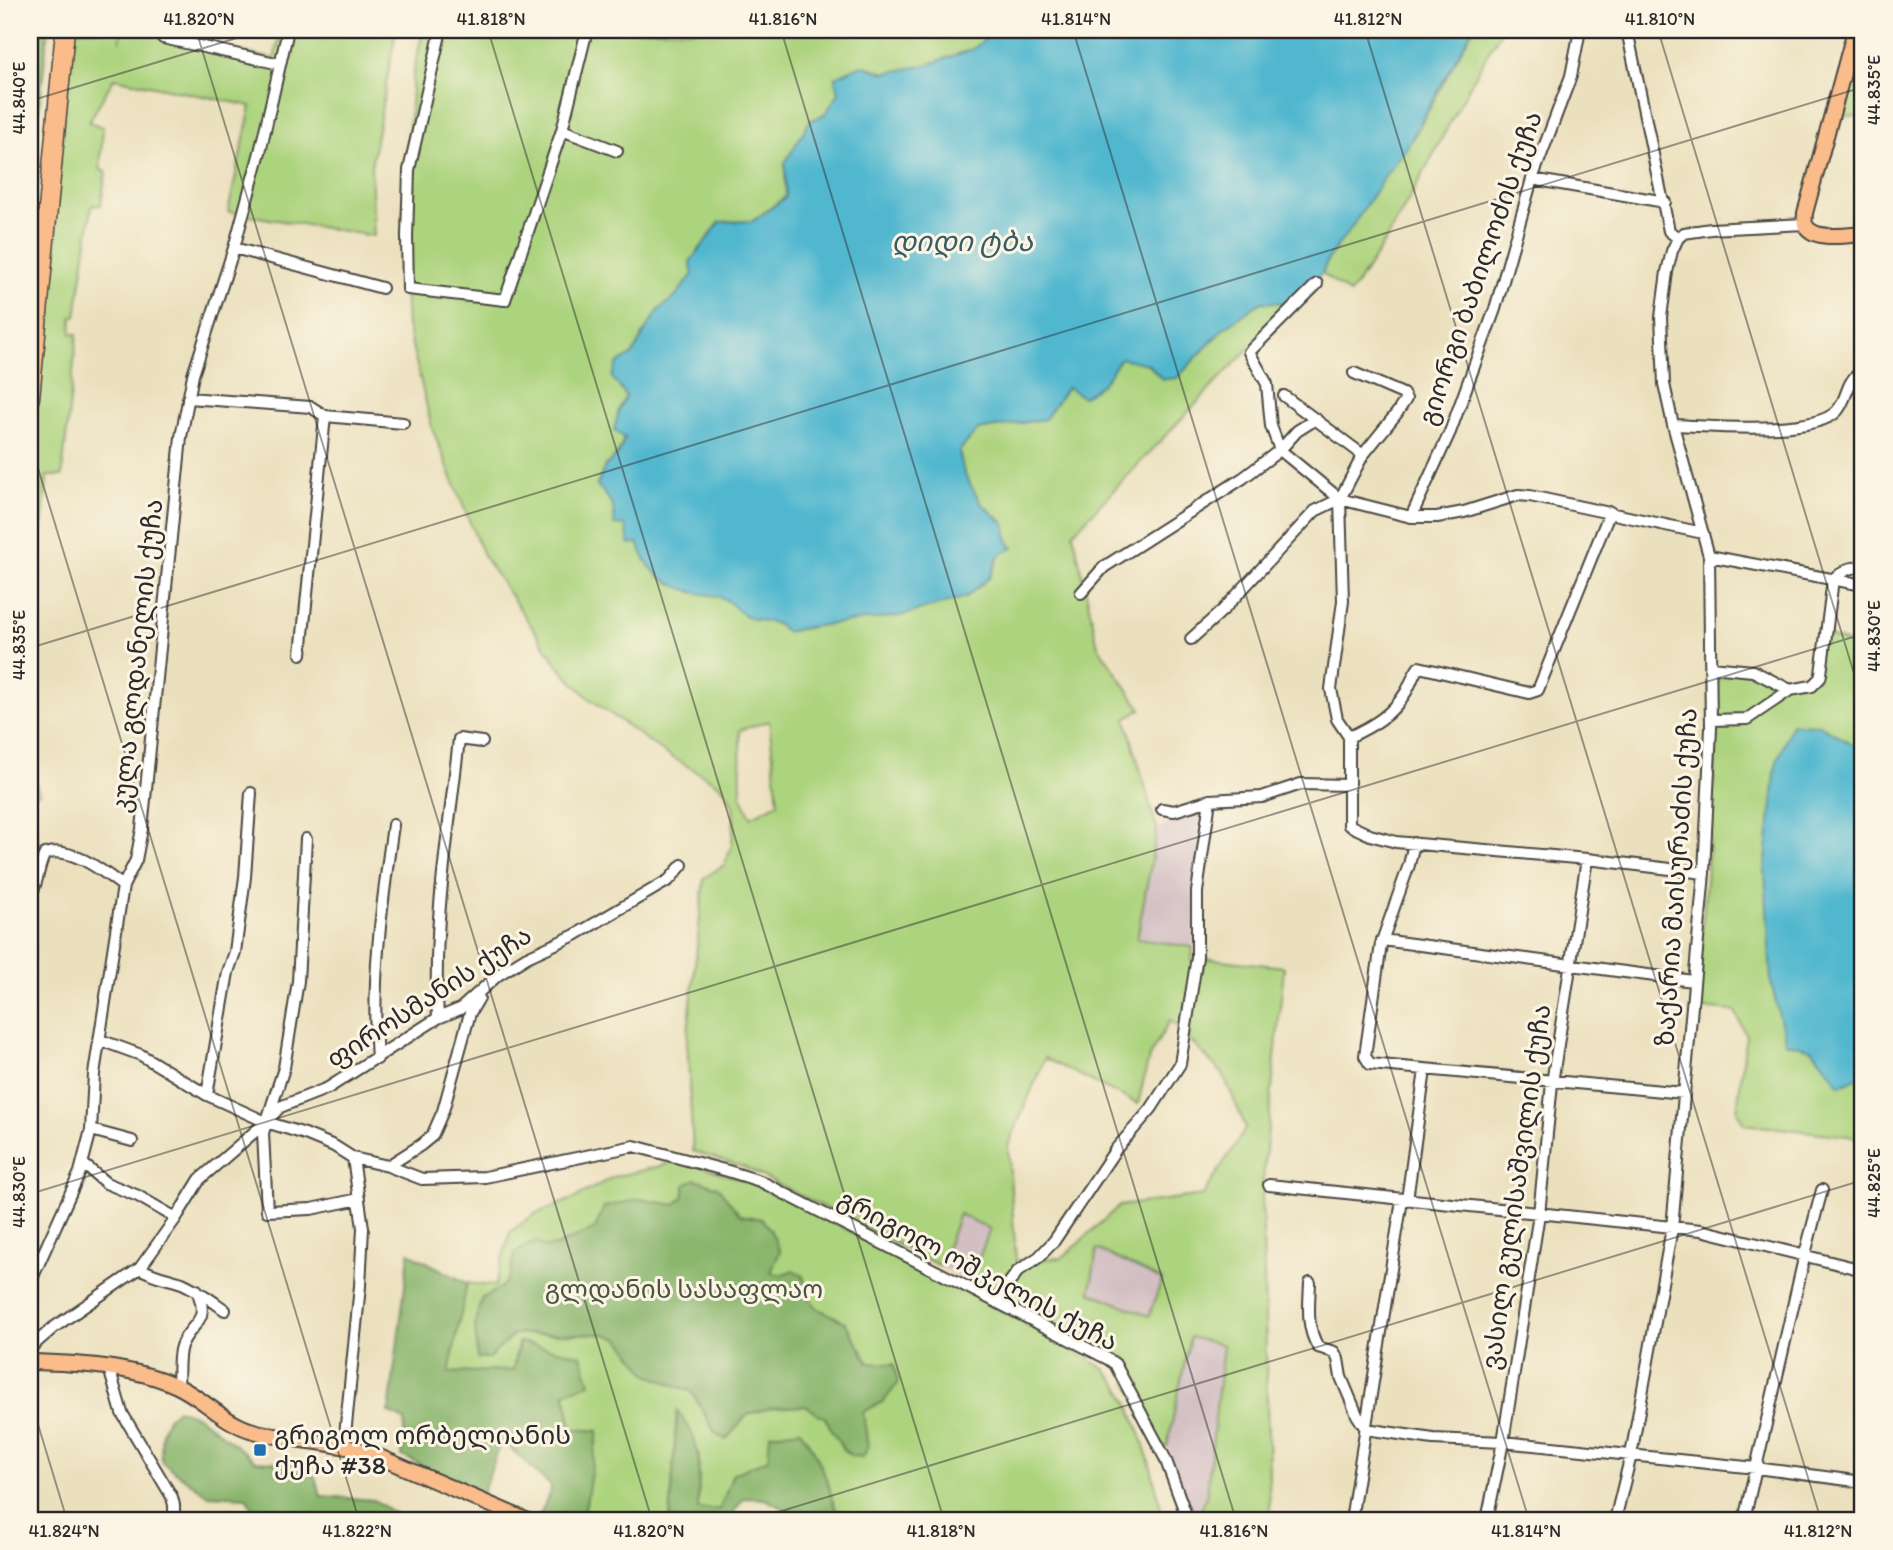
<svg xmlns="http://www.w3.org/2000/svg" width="1893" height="1550" font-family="Itim,'Noto Sans Georgian',sans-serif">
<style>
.industrial{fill:#d2bec3}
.green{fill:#acd37d;stroke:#6c7f54;stroke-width:2;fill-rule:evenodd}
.forest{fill:#89b56c;stroke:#5a704c;stroke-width:2}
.water{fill:#51b7cf;stroke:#3e717d;stroke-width:2}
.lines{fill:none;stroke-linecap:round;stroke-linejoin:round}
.minor-casing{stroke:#484641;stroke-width:14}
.major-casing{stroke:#484641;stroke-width:18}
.highway-casing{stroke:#484641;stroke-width:21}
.minor{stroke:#fff;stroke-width:10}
.major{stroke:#f9bc8a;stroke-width:14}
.highway{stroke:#f9bc8a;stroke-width:18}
.ticks{fill:none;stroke:#2b2b2b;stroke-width:2;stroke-opacity:0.45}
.poi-dot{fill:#1f6fb2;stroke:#fcf5e5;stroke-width:2.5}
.labels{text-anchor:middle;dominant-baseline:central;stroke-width:6;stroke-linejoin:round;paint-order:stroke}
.street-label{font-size:26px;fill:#2b2b2b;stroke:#fcf5e5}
.park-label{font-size:26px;fill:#4b5540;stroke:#fcf5e5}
.poi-label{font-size:26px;fill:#2b2b2b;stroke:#fcf5e5;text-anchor:start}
.water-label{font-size:28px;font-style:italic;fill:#385c64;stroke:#fcf5e5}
.neatline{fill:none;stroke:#2b2b2b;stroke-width:2.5}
.ticks-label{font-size:18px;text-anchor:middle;fill:#2b2b2b}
</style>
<rect width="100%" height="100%" fill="#fcf5e5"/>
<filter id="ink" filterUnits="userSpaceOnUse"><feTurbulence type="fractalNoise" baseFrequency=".0143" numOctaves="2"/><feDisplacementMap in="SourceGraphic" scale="14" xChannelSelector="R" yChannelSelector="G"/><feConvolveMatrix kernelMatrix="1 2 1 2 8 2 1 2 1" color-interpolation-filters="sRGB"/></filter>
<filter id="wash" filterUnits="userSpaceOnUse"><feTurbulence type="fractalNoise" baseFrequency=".00686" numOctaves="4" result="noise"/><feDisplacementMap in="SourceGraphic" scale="28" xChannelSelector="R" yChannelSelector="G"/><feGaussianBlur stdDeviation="1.57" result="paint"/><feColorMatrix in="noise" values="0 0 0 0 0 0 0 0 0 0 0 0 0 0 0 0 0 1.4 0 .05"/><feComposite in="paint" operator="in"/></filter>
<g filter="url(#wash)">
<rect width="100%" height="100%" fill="#ebe0bd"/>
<path class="industrial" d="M1206 808 1193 947 1136 939 1157 829Z
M959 1213 991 1229 970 1282 940 1266Z
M1097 1249 1162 1280 1149 1317 1090 1292Z
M1190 1337 1223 1345 1207 1493 1198 1520H1193L1167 1446Z"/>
<path class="green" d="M72 30H121L120 42 122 30H177L213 38 211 45 274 59 281 30H396L371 167 374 236 228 212 251 106 114 78 89 122 103 127 100 169 106 172 101 205 92 206 76 316 72 317 71 333 77 334 62 476H47L30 673V471Z
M423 30H996L973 49 926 65 886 73 862 65 825 114 810 121 785 163 786 196 753 221 720 222 698 252 694 273 675 297 659 310 645 331 633 354 617 364 621 387 626 396 619 410C625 437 628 447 605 466L607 496 638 543 694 592 719 596 734 604 746 616 777 622 786 632 966 597 990 577 1007 538 1005 524 981 503 964 474 959 451 978 430 1044 419 1067 387 1102 384 1121 358 1148 364 1162 379 1177 378 1223 329 1261 302 1292 303 1073 533 1098 646 1141 709 1126 719 1157 829 1137 939 1193 947 1192 961 1203 958 1284 967 1262 1190 1270 1520H1198L1207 1493 1223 1345 1190 1337 1167 1447 1161 1445 1118 1363 1096 1348 970 1282 990 1229 959 1214 940 1266 746 1168 693 1151 687 1042 704 878 724 865 732 845 734 818 733 806 727 793 718 784 665 753 589 698 562 671 483 555 432 428 407 325 402 240 413 75ZM769 721 778 803 751 817 741 795 740 730ZM1170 1020 1223 1074 1246 1128 1203 1195 1119 1206 1062 1258 1016 1261 1008 1146 1045 1058 1138 1104 1149 1057ZM1097 1249 1162 1280 1149 1316 1090 1292Z
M1472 30H1502C1449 116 1410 211 1350 294L1322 273 1329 257 1354 224 1386 174 1417 132Z
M1863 43V117L1844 116Z
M1821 634 1863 648V750L1819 725 1812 1049 1840 1085 1863 1075V1138L1744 1124 1737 1111 1746 1035 1735 1011 1696 1008 1714 779 1718 668 1811 680Z
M30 760 39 793 31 797 40 853 33 882 34 954 30 973Z
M678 1159 750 1182 800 1205 970 1293 1105 1369C1109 1375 1115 1380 1119 1386 1138 1417 1157 1484 1163 1520H838L829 1486 768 1459 733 1474 720 1509H698L699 1456 677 1411 670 1520H583L598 1431 572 1429 565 1393 518 1343 513 1370 449 1373 467 1283 495 1286 510 1232 535 1214 573 1199 613 1177 661 1166Z"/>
<path class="forest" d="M30 30H48L30 189Z
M695 1179 718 1187 740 1215 762 1219 770 1229 780 1251 771 1272 781 1275 793 1270 803 1276 809 1297 815 1307 845 1322 869 1363 894 1364 898 1383 884 1401 863 1412 868 1447 863 1457 852 1456 843 1449 825 1418 806 1406 771 1408 748 1414 726 1440 715 1433 692 1392 648 1375 620 1339 605 1334H514L489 1358H477L475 1322 482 1298C509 1284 509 1283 515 1253L535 1241 545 1247 556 1246 595 1229 604 1207 639 1199 675 1205 683 1197 685 1185Z
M409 1253 467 1283 449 1373 513 1370 519 1342 581 1355 590 1383 565 1393 572 1429 598 1431 583 1520H545L539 1517 552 1487 502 1440 482 1493 402 1456 405 1421 389 1412Z
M177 1409 199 1417 256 1461 311 1464 321 1496 374 1500 405 1520H259L246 1497 208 1495 162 1462C160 1441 159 1423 177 1409Z
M677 1411C705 1441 698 1472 698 1509H720L733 1474 768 1459 770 1434 800 1430C821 1456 830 1488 838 1520H805L765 1499 744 1498 728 1520H670Z"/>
<path class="water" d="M996 30H1472L1407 147 1386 174 1354 224 1329 257 1322 273 1292 303 1261 302 1223 329 1177 378 1162 379 1148 364 1121 358 1102 384 1083 397 1067 387 1045 419 978 430 959 451 964 474 981 503 1005 524 1007 538 1013 548 999 555 990 577 966 597 900 616 808 627 786 632C771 616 763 625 746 616 737 612 733 602 720 597 711 594 701 595 693 592 664 583 647 572 638 543L629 544 626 526 614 525C616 506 610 499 597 485L605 466 618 455 625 438 614 430 619 410 626 396 612 377 617 364 633 354 645 331 659 310 675 297 693 274 690 262 720 222 753 221 786 197 785 163 810 121 825 114 839 93 835 77 862 65 886 73 926 65 973 49Z
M1792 724 1819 725 1863 750V1076L1840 1085 1812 1049 1786 1043 1771 983 1765 871 1776 764Z"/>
</g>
<g filter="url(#ink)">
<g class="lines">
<g class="minor-casing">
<path id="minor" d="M441 30 409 170 407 237 408 289 505 300 562 130
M587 30 562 130 617 151
M1627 30 1669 231 1678 238
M163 38 280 64
M1532 179 1665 202
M234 248 382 288
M1317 284 1249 352 1267 384 1271 426 1280 450 1340 499 1411 517H1437L1464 512 1518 495 1530 496 1703 533
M1354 373 1403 394 1406 399 1397 413 1363 455 1340 499 1343 601 1331 689 1337 719 1349 737V825L1370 835 1396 842 1587 859 1704 873
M1284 396 1363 455
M188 398 311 407 325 416 403 423
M1673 425C1707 426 1814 436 1837 411 1847 400 1846 383 1858 374L1863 375
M1411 517 1450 432 1495 309 1532 179 1571 76 1580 30
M1709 556 1863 585
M1081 593 1104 567 1243 478 1280 450 1297 431 1316 419
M1191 639 1223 610 1315 511 1340 499
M301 654 325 416
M1711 667 1753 671 1790 690 1812 686 1820 678 1821 674 1833 579 1848 569 1863 566
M1711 720 1747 719 1790 690
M1349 737C1373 726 1392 715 1406 692 1411 684 1413 674 1419 667L1529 693 1538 690 1610 512
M1162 809 1174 811 1210 800 1262 797 1301 784 1349 785
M306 839 298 981 284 1068 263 1133 267 1211 311 1209 359 1199
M1414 843 1409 865 1381 944 1365 1056 1370 1064 1684 1093
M30 896C39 883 37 867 45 854 70 845 104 872 123 886
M1382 940 1693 981
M438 1018C432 925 449 831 459 739L482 742
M100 1040 141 1055 207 1095 266 1122 305 1134 334 1146 353 1158 388 1166 422 1179 485 1177 634 1146 728 1171 760 1181 1108 1359 1115 1364 1165 1458 1188 1520
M377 1059C371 980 382 903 393 825
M207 1095 228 972 235 952 245 877 251 793
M91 1130 132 1141
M83 1164 106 1183 138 1196 176 1218
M388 1166 421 1145 432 1136 443 1111 470 1013 479 998
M1269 1185 1701 1230 1863 1270
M1407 1200 1425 1070
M140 1268C154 1277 167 1278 182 1283 198 1290 211 1300 225 1310
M30 1283 80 1172 91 1130 94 1074 123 886 136 860 142 829 181 437 193 375 234 248 260 152 288 30
M1310 1283C1309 1306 1306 1327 1318 1347L1334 1352 1338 1359 1341 1377 1357 1415 1366 1429
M996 1301 1018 1271 1039 1257 1054 1241 1116 1149 1151 1109 1180 1064 1197 957V892L1210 800
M30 1348 53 1328 140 1268 176 1218 200 1179 266 1122 280 1107 328 1088 438 1018 460 1009 498 975 527 957 575 935 669 880 682 865
M109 1368 122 1413 172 1497 174 1505V1520
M178 1386C179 1374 177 1358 181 1346 191 1321 211 1324 197 1290
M1366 1429 1433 1439 1503 1442 1756 1468 1863 1482
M344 1445 360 1286 363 1228 353 1158
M1351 1520 1402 1200
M1487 1520 1503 1442 1539 1214 1552 1083 1587 859
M1615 1520 1631 1455 1672 1228 1704 873 1711 728 1709 556 1673 425 1664 384 1661 317 1667 272 1672 251 1678 238 1684 233 1711 229 1805 224
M1744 1520 1805 1254 1822 1190"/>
</g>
<g class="major-casing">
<path id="major" d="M1855 30 1805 213C1805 217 1804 221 1805 224 1812 242 1848 235 1863 234
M30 1362C77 1363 133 1366 177 1386 203 1398 222 1421 250 1430 289 1442 331 1440 370 1453L526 1520"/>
</g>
<g class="highway-casing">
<path id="highway" d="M30 398 65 30"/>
</g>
<use href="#minor" class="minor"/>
<use href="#major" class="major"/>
<use href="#highway" class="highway"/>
</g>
</g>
<path class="ticks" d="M196 30 652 1520M488 30 944 1520M781 30 1236 1520M1073 30 1529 1520M1365 30 1821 1520M1658 30 1863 703M30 101 263 30M30 442 359 1520M30 648 1863 87M30 1194 1863 634M30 1398 67 1520M752 1520 1863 1180"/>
<rect class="poi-dot" x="253" y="1443" width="14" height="14" rx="3.5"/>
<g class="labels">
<g class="street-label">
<text transform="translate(1480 268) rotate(-71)">გიორგი ბაბილოძის ქუჩა</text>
<text transform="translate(137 656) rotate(-84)">კულა გლდანელის ქუჩა</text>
<text transform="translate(1676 877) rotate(-86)">ზაქარია მაისურაძის ქუჩა</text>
<text transform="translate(429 997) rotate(-33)">ფიროსმანის ქუჩა</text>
<text transform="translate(1516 1187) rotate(-82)">ვასილ გულისაშვილის ქუჩა</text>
<text transform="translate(978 1270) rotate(28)">გრიგოლ ოშკელის ქუჩა</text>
</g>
<g class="park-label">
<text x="684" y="1289">გლდანის სასაფლაო</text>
</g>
<g class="poi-label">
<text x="274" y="1435">გრიგოლ ორბელიანის<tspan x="274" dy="30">ქუჩა #38</tspan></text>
</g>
<g class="water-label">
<text x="962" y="241">დიდი ტბა</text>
</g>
</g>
<rect width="1893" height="1550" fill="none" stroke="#fcf5e5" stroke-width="77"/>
<rect x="38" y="38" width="1816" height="1474" class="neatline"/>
<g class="ticks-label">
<text x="199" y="25">41.820°N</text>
<text x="491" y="25">41.818°N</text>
<text x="783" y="25">41.816°N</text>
<text x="1076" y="25">41.814°N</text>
<text x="1368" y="25">41.812°N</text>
<text x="1660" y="25">41.810°N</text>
<text transform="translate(1874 90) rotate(-90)" y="6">44.835°E</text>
<text transform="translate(19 98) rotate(-90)" y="6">44.840°E</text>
<text transform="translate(1874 636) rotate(-90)" y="6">44.830°E</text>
<text transform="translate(19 645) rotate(-90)" y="6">44.835°E</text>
<text transform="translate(1874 1183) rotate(-90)" y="6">44.825°E</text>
<text transform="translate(19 1192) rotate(-90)" y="6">44.830°E</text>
<text x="64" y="1537">41.824°N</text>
<text x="357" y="1537">41.822°N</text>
<text x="649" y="1537">41.820°N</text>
<text x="941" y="1537">41.818°N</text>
<text x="1234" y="1537">41.816°N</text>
<text x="1526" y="1537">41.814°N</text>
<text x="1818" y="1537">41.812°N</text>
</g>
</svg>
